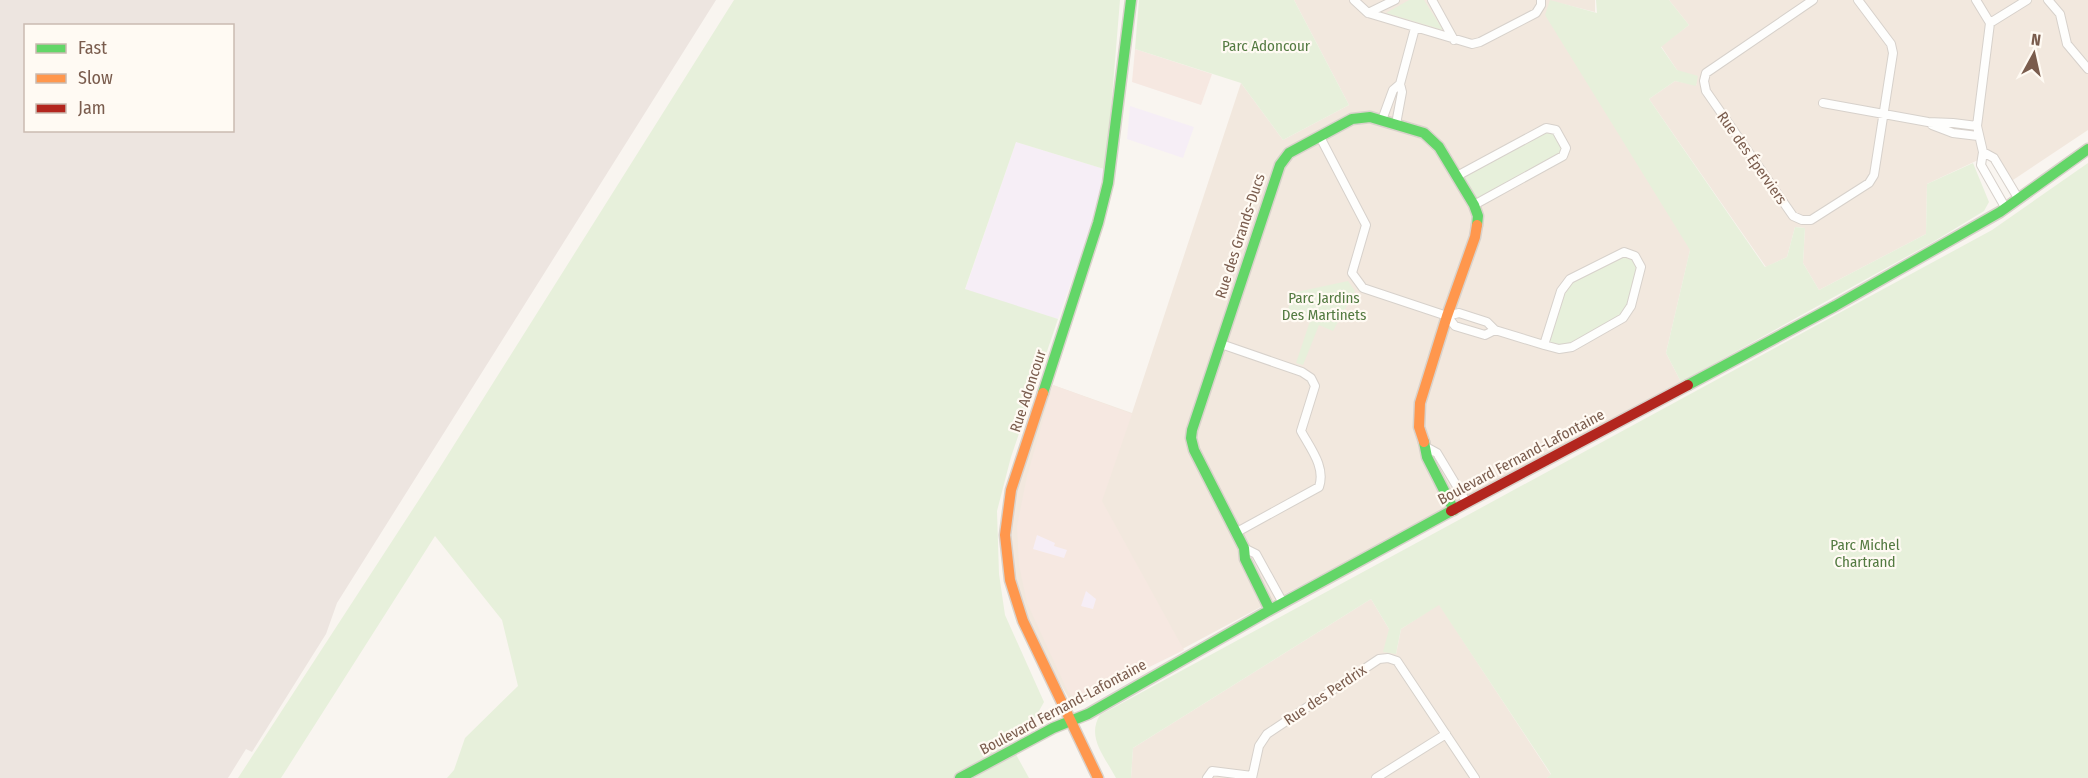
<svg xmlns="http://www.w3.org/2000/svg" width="2088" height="778" font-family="'Fira Sans Condensed',sans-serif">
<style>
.residential{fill:#f2e8de}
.commercial{fill:#f6e8e1}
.industrial{fill:#ede5e0;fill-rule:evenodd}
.education{fill:#f6eef6}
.green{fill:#e7f0db}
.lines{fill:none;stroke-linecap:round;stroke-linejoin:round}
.street-casing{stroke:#d7d1cb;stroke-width:10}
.fast-casing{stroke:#d9d2cb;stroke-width:13}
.slow-casing{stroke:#d9d2cb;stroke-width:13}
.jam-casing{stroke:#d9d2cb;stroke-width:13}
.street{stroke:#fefefd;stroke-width:8}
.fast{stroke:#63d668;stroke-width:10}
.slow{stroke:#ff974d;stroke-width:10}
.jam{stroke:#b3261e;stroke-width:10}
.labels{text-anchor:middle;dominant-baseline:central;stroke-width:4.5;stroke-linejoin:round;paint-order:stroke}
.park-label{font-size:15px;fill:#537a41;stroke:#fffaf3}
.street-label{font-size:15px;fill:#7a5c4d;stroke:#fffaf3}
</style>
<rect width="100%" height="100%" fill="#f9f5f0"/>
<path class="residential" d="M1294 0H1595V12L1551 1 1691 246 1666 353 1681 382 1074 707 1023 621 1005 535 1011 490 1053 385 1132 413 1241 83 1283 140 1349 105Z
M1669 0H2088V130L2010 182 1993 153 1927 184 1926 234 1819 290 1803 263 1805 228 1795 227 1787 257 1766 267 1649 99 1675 81 1697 85 1677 70 1661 46 1689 25Z
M1371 599 1389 629 1396 654 1401 629 1439 604 1551 775 1547 778H1131L1133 748Z"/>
<path class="commercial" d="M1135 49 1212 74 1201 105 1132 82Z
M1053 385 1132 414 1102 501 1184 650 1080 701 1068 692 1027 603 1019 565 1017 526 1027 476Z"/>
<path class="industrial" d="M0 0H716L337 603 326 634 252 752 246 749 228 778H0ZM26 26H232V130H26Z"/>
<path class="education" d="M1130 106 1194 127 1183 158 1127 139Z
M1016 142 1104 169 1098 207 1058 319 965 290Z
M1037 535 1055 543 1054 546 1067 550 1064 558 1033 549Z
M1086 591 1096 599 1093 609 1081 606Z"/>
<path class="green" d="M734 0H1120L1109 134 1104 169 1016 142 965 289 1058 319 1011 457 997 511 999 574 1005 615 1044 702 1030 727 1008 740 1029 778H447L454 770 465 738 518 686 502 620 435 536 281 778H238L437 472Z
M1139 0H1294L1349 105 1283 140 1241 83 1135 49Z
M1409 0H1424L1443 30 1386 13Z
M1550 0 1597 13 1596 0H1669L1689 25 1661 47 1677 70 1698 76 1696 86 1675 81 1649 99 1765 267 1787 257 1795 227 1805 228 1803 263 1819 290 1926 234 1927 184 1973 163 1989 202 1984 211 1933 242 1681 382 1666 353 1690 250 1545 15Z
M1546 128 1556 130 1566 148 1563 156 1474 205 1457 176Z
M2088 163V778H1547L1551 774 1439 605 1401 629 1396 654 1383 652 1389 629 1371 599 1133 748 1131 778H1116C1105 757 1086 737 1100 715L1992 230Z
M1624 252 1635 256 1641 267 1623 318 1572 347 1544 345 1561 291 1570 279Z
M1348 281 1355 291 1333 331 1319 325 1303 365 1296 363 1310 321 1287 314 1292 293Z"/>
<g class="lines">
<g class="street-casing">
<path id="street" d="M1354 0 1368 13 1472 44 1480 42 1536 13 1541 5V0
M1432 0 1454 40
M1813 0 1706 73 1704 81 1706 91 1793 216 1802 220H1811L1869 183 1874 175 1893 53 1891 44 1858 0
M1976 0 1990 23 1977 126 1983 152 1981 165 2005 207
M2048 0 2060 14 2067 44 2088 69
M1368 13 1395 0
M1990 23 2027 0
M1400 84 1415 28
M1823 103 1928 122 1953 123 1977 126
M1382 120 1393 90 1400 84 1402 92 1396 124
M1932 125 1953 133 1978 136
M1320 137 1366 225 1352 273 1363 288 1447 316 1455 326 1485 335 1495 330
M1983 152 1994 158 2018 198
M1457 176 1546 128 1556 130 1566 148 1563 156 1474 205
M1624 252 1635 256 1641 267 1631 306 1623 318 1572 347 1559 349 1544 345 1561 291 1570 279Z
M1447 316 1459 313 1487 322 1495 330 1544 345
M1221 344 1302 372 1311 378 1315 386 1301 431C1310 448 1326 467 1319 487L1237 532
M1426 447 1437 453 1467 503
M1244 548 1256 554 1283 603
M1207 778 1212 771 1252 776
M1252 778 1259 746 1267 734 1379 659 1388 658 1397 661 1475 778
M1376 778 1446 734"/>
</g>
<g class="fast-casing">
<path id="fast" d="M1688 385 1835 306 2000 212 2088 149
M1043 393 1098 223 1108 183 1131 0
M1424 442 1427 457 1454 510
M1270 610 1245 559 1244 548 1194 450 1191 438 1192 430 1280 165 1289 153 1352 119 1370 117 1424 133 1439 147 1474 205 1478 216 1477 225
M960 778 1053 728 1088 714 1270 610 1451 511"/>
</g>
<g class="slow-casing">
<path id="slow" d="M1043 393 1011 490 1005 535 1010 580 1023 621 1098 778
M1424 442 1419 427 1420 403 1447 316 1475 237 1477 225"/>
</g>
<g class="jam-casing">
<path id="jam" d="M1451 511 1688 385"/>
</g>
<use href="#street" class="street"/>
<use href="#fast" class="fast"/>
<use href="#slow" class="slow"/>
<use href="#jam" class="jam"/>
</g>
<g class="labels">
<g class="park-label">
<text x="1266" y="46">Parc Adoncour</text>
<text x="1324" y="298">Parc Jardins<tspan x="1324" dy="17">Des Martinets</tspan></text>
<text x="1865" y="545">Parc Michel<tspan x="1865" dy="17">Chartrand</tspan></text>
</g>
<g class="street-label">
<text transform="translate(1752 158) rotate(55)">Rue des Éperviers</text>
<text transform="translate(1240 236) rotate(-72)">Rue des Grands-Ducs</text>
<text transform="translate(1028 391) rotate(-72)">Rue Adoncour</text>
<text transform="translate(1521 457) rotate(-28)">Boulevard Fernand-Lafontaine</text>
<text transform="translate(1325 695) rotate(-34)">Rue des Perdrix</text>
<text transform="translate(1063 707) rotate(-28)">Boulevard Fernand-Lafontaine</text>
</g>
</g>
<rect x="24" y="24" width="210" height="108" fill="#fffaf3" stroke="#cabbb1" stroke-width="1.5"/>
<rect x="36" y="44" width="30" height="9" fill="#63d668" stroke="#cabbb1" stroke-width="1.5"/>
<text x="78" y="54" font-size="18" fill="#7a5c4d">Fast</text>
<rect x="36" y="74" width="30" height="9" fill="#ff974d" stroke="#cabbb1" stroke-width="1.5"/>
<text x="78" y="84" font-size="18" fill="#7a5c4d">Slow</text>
<rect x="36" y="104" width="30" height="9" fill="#b3261e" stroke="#cabbb1" stroke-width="1.5"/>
<text x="78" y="114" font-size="18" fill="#7a5c4d">Jam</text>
<g transform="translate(2034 54) rotate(8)" stroke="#fffaf3" stroke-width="4.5" paint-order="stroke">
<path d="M0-4.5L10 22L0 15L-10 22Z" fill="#7a5c4d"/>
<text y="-9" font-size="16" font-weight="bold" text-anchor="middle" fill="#7a5c4d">N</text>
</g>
</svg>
